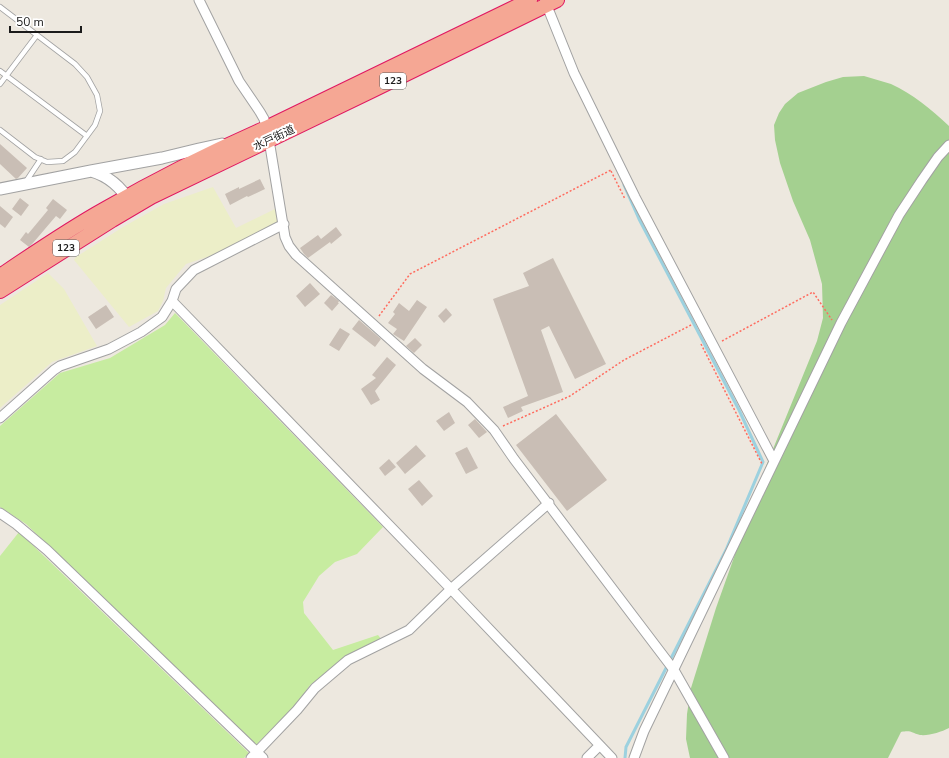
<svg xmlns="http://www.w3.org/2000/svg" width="949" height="758" font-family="'Nunito Sans','Noto Sans JP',sans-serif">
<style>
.farmland{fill:#eceec8}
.grass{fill:#c7eca0}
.forest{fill:#a4d090}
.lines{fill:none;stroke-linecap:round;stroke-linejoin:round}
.stream{stroke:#9cd1df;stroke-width:3}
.building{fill:#c9beb5}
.service-casing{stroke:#a2a2a2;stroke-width:6}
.minor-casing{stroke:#a2a2a2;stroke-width:11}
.tertiary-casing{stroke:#a2a2a2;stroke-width:13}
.trunk-casing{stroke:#e01861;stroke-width:16}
.path{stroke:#ff6b5e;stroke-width:1.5;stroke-dasharray:2 2;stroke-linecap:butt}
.service{stroke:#fff;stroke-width:4.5}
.minor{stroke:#fff;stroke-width:9}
.tertiary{stroke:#fff;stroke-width:11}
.trunk{stroke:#f5a794;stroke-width:14}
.labels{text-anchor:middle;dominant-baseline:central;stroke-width:4;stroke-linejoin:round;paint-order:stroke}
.shield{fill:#fff;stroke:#5f5f5f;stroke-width:1}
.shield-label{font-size:10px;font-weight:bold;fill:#1b1b1b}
.street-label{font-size:11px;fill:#1b1b1b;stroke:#fff}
</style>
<rect width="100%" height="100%" fill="#ede8df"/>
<path class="farmland" d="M213 187 236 228 277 208 279 220 274 227 222 252 186 264 166 288 163 301 158 311 129 327 74 260 76 257 123 227 164 204Z
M48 273 64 289 97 346 52 362 0 408V305Z"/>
<path class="grass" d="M175 313 383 527 357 554 335 562 319 576 303 602 304 613 333 650 378 635 382 640 349 657 310 685 298 703 256 745 26 524 0 507V426L60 373 110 358 165 325Z
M19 532 249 753 244 758H0V556Z"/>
<path class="forest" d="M864 76C873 79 882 81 891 84 913 94 931 109 949 126V728C941 732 929 736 920 735 911 733 912 730 901 732L888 758H690L686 739 687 714 691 688 716 608 732 563 760 481 817 341 823 318 822 284 810 240 793 201 780 163 775 140 774 125 779 113 785 104 798 93 826 82 843 77Z"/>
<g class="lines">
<path class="stream" d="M624 185 639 219 739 410 763 462 726 550 626 747 625 758"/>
</g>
<path class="building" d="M0 144 27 168 18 178 16 179 0 164Z
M260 179 265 189 248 197 247 196 230 205 225 194 239 187V189Z
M20 198 29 205 21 216 12 209Z
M53 199 67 210 60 219 56 216 33 243 29 247 20 240 26 232 28 234 48 210 46 208Z
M0 206 13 217 5 228 0 224Z
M336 227 342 235 331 244 330 242 308 258 304 254 300 248 318 235 321 239Z
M553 258 606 364 575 379 549 326 541 330 563 392 521 407 523 411 508 418 503 407 528 396 493 299 529 286 523 273Z
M310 283 320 294 305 307 296 296Z
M331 295 339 301 338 303H339L332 311 324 303Z
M417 300 427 307 404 341 393 334 397 329 388 323 395 314 393 312 399 303 409 311Z
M106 305 114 317 96 329 88 317Z
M446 308 452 315 444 323 438 316Z
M359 320 381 339 375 347 352 329Z
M340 328 350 334 339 351 329 345Z
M415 338 422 345 414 353 406 346Z
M387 357 396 365 375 391 380 400 371 405 361 389 376 378 372 375Z
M449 412 455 423 444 431 436 421Z
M556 414 607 480 567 511 516 445Z
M475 419 487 432 479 438 468 425Z
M416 445 426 456 405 474 396 463Z
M467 447 478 468 466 474 455 453Z
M389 459 396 467 385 476 379 468Z
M419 480 433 496 422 506 408 489Z"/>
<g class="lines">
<g class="service-casing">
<path id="service" d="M0 7 75 64 87 77 97 95 100 111 95 125 75 152 63 161 47 162 35 157 0 130
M0 71 87 136
M0 84 37 35
M25 183 41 159"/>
</g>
<g class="minor-casing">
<path id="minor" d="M199 0 239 81 260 112 264 119 269 140 285 237 289 246 296 255 423 369 467 402 494 430 514 459 674 670 724 758
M545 1 574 73 635 197 774 461
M172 301 451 589 612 758
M0 418 54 370 60 366 109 349 141 332 162 317 172 301 176 289 194 270 284 224
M0 513 16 524 47 550 263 758
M251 758 297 710 315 688 348 660 409 630 451 589 549 503
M587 758 599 746
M634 758 644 731 841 323 899 215 922 180 938 157 949 145"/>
</g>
<g class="tertiary-casing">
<path id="tertiary" d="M91 171C109 176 122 188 131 204
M0 189 91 171 162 158 199 149 222 144"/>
</g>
<g class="trunk-casing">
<path id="trunk" d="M0 276C34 253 69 229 105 209 157 179 211 152 266 128L530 0
M0 291 112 220 151 197 371 91 557 0"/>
</g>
<path class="path" d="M611 171 625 199
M379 316 410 274 611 170
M722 341 813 292 832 320
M701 344 762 464
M503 426 570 396 624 360 691 325"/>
<use href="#service" class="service"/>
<use href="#minor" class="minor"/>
<use href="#tertiary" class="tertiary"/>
<use href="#trunk" class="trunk"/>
</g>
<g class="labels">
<g class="shield">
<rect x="380" y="73" width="26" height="16" rx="3"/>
<rect x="53" y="240" width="26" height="16" rx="3"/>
</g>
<g class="shield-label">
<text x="393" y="81">123</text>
<text x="66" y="248">123</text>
</g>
<g class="street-label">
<text transform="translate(274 138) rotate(-25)">水戸街道</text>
</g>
</g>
<path d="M10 26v6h71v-6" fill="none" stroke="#1b1b1b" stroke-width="2"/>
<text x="16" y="26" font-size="12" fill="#1b1b1b" stroke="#ffffff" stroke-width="3" paint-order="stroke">50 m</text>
</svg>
